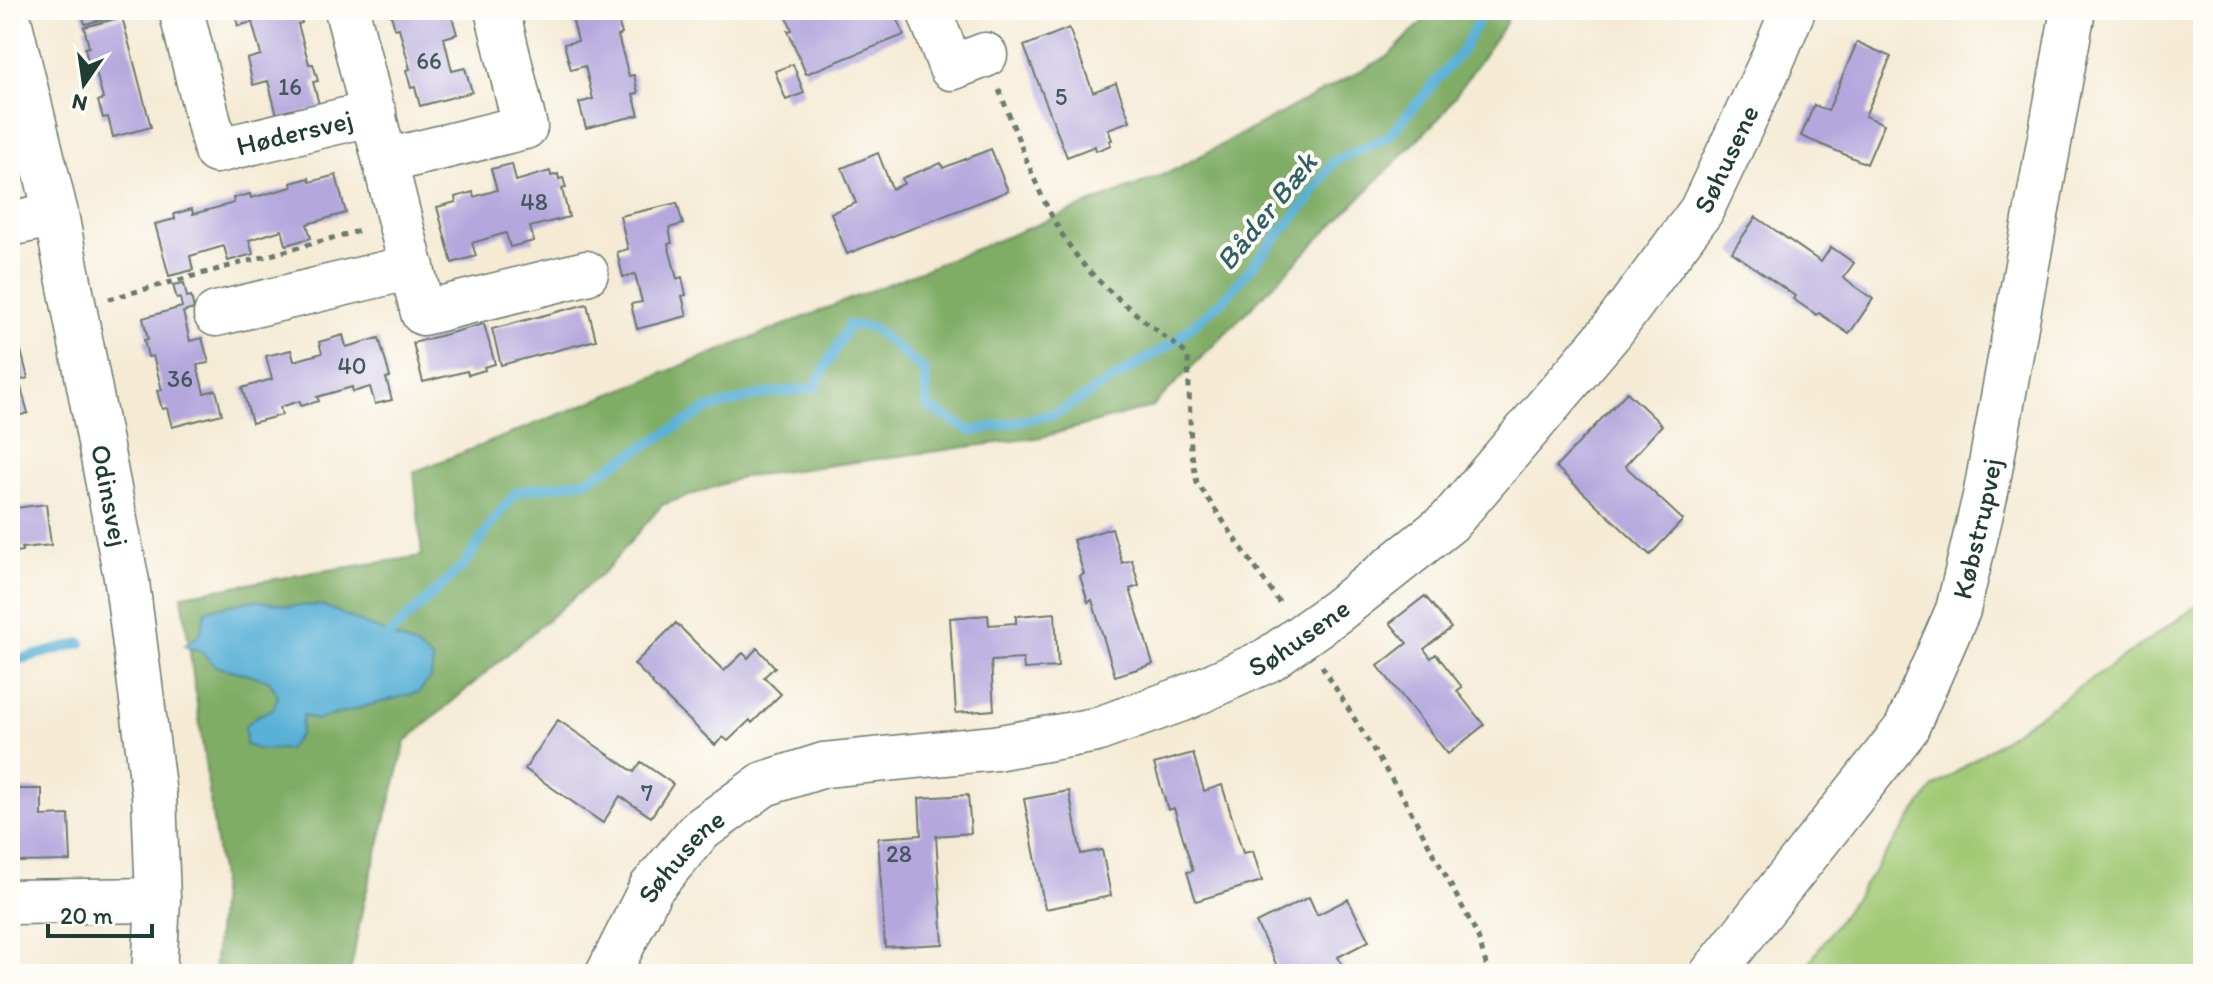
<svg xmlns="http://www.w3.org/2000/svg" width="2213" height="984" font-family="Itim,sans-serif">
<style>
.green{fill:#a0c974;stroke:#608354;stroke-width:2}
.forest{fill:#80ad66;stroke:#50754d;stroke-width:2}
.water{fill:#5ab1d7;stroke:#3c7786;stroke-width:2}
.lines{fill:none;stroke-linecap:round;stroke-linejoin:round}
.stream{stroke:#5ab1d7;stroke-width:10}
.building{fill:#b4a7dd}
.minor-casing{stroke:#6a7a6c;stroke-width:47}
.path{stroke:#6a7a6c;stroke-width:5;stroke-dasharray:6 6;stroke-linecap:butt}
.minor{stroke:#fff;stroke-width:44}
.labels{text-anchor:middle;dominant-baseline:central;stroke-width:8;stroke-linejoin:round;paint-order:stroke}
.number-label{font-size:24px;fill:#44585e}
.street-label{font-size:28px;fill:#1f3d34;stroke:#fdfcf7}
.water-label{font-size:30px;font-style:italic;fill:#316065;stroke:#fdfcf7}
</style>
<rect width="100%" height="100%" fill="#fdfcf7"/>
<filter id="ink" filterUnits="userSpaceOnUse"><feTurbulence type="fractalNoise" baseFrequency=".0125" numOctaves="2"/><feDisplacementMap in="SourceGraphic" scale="16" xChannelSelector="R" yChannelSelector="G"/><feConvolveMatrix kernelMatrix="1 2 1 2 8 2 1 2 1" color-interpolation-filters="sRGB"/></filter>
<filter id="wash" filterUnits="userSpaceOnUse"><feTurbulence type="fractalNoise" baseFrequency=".006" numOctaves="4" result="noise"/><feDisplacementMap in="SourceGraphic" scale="32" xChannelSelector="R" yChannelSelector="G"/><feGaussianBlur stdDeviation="1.8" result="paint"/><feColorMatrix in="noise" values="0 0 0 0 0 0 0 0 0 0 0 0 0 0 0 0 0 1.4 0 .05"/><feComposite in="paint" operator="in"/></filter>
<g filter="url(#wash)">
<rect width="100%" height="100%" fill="#f5ebd5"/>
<path class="green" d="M2203 602V974H1801L1933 788Z"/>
<path class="forest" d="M1434 10H1510L1506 23 1442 115 1152 407 1042 437 743 477 662 505 607 569 406 741 363 905 350 974H214L221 879 182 595 316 572 422 556 414 472 1172 171 1387 57Z"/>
<path class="water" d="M254 600 290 606 322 605 415 646 433 660 431 677 419 692 316 720 303 715 300 734 288 749 260 750 246 745 245 726 257 716 273 709 278 696 269 680 215 666 201 651 184 646 200 634 206 610Z"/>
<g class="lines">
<path class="stream" d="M1177 339 1226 297 1310 198 1333 162 1388 137 1462 51 1484 10
M389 635 464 565 495 518 517 492 588 480 707 409 763 394 814 388 849 325 872 327 925 371 927 406 971 431 1056 414 1171 344
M10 662 81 643"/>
</g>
<g id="blocks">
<path class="building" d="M81 10H119L120 15 85 24Z
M234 10H299L302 23 298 24 309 64H313L318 81 313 82 320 108 278 119 268 81 253 85 247 59 261 55 252 22 238 26Z
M394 10H436L437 13 450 10 457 34 444 38 452 71 465 68 472 92 420 106 415 87 411 88 406 70 410 69 399 28 395 29 390 11Z
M570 10H611L613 17H617L622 34 618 36 629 76 634 75 638 93 633 94 639 115 586 128 579 103 593 99 585 66 571 70 564 44 578 41Z
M784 10H829L831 15 843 10H894L904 35 806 74 788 31 792 30Z
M997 10H1016L999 17Z
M122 17 151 127 113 137 108 117 103 118 98 101 103 99 94 64 89 66 85 48 89 47 84 27Z
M1069 28 1093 92 1116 83 1130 121 1108 129 1112 140 1109 141 1111 145 1096 151 1095 146 1067 157 1024 46Z
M1857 42 1891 57 1865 116 1884 124 1867 164 1801 136 1814 105 1828 111Z
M793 64 804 93 786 100 775 71Z
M991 149 1008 191 847 254 831 213 856 203 842 168 878 153 892 189 904 184 902 178 941 163 943 168Z
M512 164 516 181 550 171 551 176 558 174 559 179 563 178 566 188 562 189 569 217 530 227 534 241 510 247 506 233 472 243 476 256 452 263 437 207 456 202 455 197 473 192 474 197 497 190 491 169Z
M336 175 346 213 307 224 311 238 286 245 282 230 249 240 253 254 228 261 224 246 190 256 193 270 169 276 155 224 175 219 174 214 192 209 193 214 234 203 233 198 250 194 251 198 292 187 291 183 309 178 310 182Z
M677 203 683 224 669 228 672 243 668 244 677 279 682 277 686 295 682 296 687 316 637 329 631 304 642 302 635 274 623 277 617 252 628 249 620 216Z
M1756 217 1821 262 1831 247 1854 263 1843 278 1873 299 1849 334 1819 313 1817 315 1793 299 1795 296 1732 252Z
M184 283 187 297 191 296 194 309 183 312 190 341 202 338 209 363 197 365 204 393 216 390 222 414 172 427 167 408 162 409 157 391 162 390 153 356 148 357 144 340 148 339 143 318 182 307 180 298 177 299 173 285Z
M587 304 596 340 501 365 492 329Z
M484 324 495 364 484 367 485 370 468 375 467 371 423 382 413 343Z
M343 335 346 347 379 338 390 377 386 378 392 400 375 404 370 387 353 392 352 387 317 397 319 401 301 406 300 401 280 407 282 415 252 423 242 388 272 379 266 356 291 350 294 361 322 353 319 342Z
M19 343 28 378 10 383V345Z
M21 387 28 413 10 418V390Z
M1627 392 1662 425 1625 466 1683 520 1650 555 1556 467Z
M12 475 16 508 46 504 51 545 22 548V551L10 553V476Z
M1112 528 1122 563 1132 560 1139 586 1130 589 1153 664 1115 676 1092 600 1088 602 1080 576 1084 574 1073 540Z
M1425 596 1451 628 1424 649 1431 658 1436 654 1462 687 1457 691 1484 725 1448 754 1378 666 1407 643 1390 623Z
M1055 613 1058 667 1024 669 1023 659 991 661 994 710 956 713 950 618 988 615 989 625 1016 623V616Z
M676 623 724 671 743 653 748 658 757 648 775 667 764 677 781 694 752 723 750 720 728 741 723 737 715 745 652 684 653 683 634 664Z
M558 720 634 772 641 762 673 784 651 817 620 796 603 823 525 769Z
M1193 753 1204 791 1222 785 1243 853 1253 851 1262 881 1196 901 1187 872 1193 871 1174 808 1168 810 1154 764Z
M11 789H42V816L69 815 71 861 10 862Z
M1069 791 1081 854 1102 850 1111 896 1045 909 1024 799Z
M968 795 971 833 936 836 943 944 885 947 878 838 921 835 919 798Z
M1309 897 1317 915 1348 899 1369 941 1338 957 1347 974H1281L1256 923Z"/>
</g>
</g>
<g filter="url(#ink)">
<use href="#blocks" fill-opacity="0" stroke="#6a7a6c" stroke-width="2"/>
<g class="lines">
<g class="minor-casing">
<g id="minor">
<path id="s1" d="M181 10 216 151 374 113"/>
<path d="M347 10 423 313 586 273"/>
<path d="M929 10 951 68 985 55"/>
<path id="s2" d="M10 24 56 214 127 582 154 795 158 900 154 974"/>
<path d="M386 161 525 127 497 10"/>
<path d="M10 224 56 214"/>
<path d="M216 314 412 267"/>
<path d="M10 902 158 900"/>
<path id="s3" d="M608 974 651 888 699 831 764 784 824 765 995 748 1096 730 1185 698 1268 660 1337 611 1449 522 1610 333 1701 211 1771 63 1793 10"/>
<path id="s4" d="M1712 974 1906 729 1958 610 1986 492 2073 10"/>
</g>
</g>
<path class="path" d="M999 90C1024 150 1045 223 1090 272 1111 294 1136 314 1160 333 1170 342 1180 346 1188 357L1191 449 1197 483 1281 605
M109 299 362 230
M1322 666 1408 806 1477 934 1489 974"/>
<use href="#minor" class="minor"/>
</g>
</g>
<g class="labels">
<g class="number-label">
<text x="429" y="60">66</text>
<text x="290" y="86">16</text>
<text x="1061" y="96">5</text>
<text x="534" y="201">48</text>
<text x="352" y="365">40</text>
<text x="180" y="378">36</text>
<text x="647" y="792">7</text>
<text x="899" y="853">28</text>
</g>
<g class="street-label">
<text stroke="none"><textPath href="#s1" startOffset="226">Hødersvej</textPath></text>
<text stroke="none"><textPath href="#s3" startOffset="1460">Søhusene</textPath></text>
<text stroke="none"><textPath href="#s2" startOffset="482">Odinsvej</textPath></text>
<text stroke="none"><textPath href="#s4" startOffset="526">Købstrupvej</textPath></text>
<text stroke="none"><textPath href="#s3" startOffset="812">Søhusene</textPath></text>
<text stroke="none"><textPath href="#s3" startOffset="140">Søhusene</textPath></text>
</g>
<g class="water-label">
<text transform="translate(1266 211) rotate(-51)">Båder Bæk</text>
</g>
</g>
<rect width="2213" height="984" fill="none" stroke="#fdfcf7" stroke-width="40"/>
<g transform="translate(84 84) rotate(193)" stroke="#fdfcf7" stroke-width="6" paint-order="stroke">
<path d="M0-6L14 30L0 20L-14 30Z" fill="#1f3d34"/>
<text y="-12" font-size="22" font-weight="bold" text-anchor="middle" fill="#1f3d34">N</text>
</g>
<path d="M48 924v12h104v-12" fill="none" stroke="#1f3d34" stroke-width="4"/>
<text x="60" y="924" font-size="24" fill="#1f3d34" stroke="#fdfcf7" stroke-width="6" paint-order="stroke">20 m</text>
</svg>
